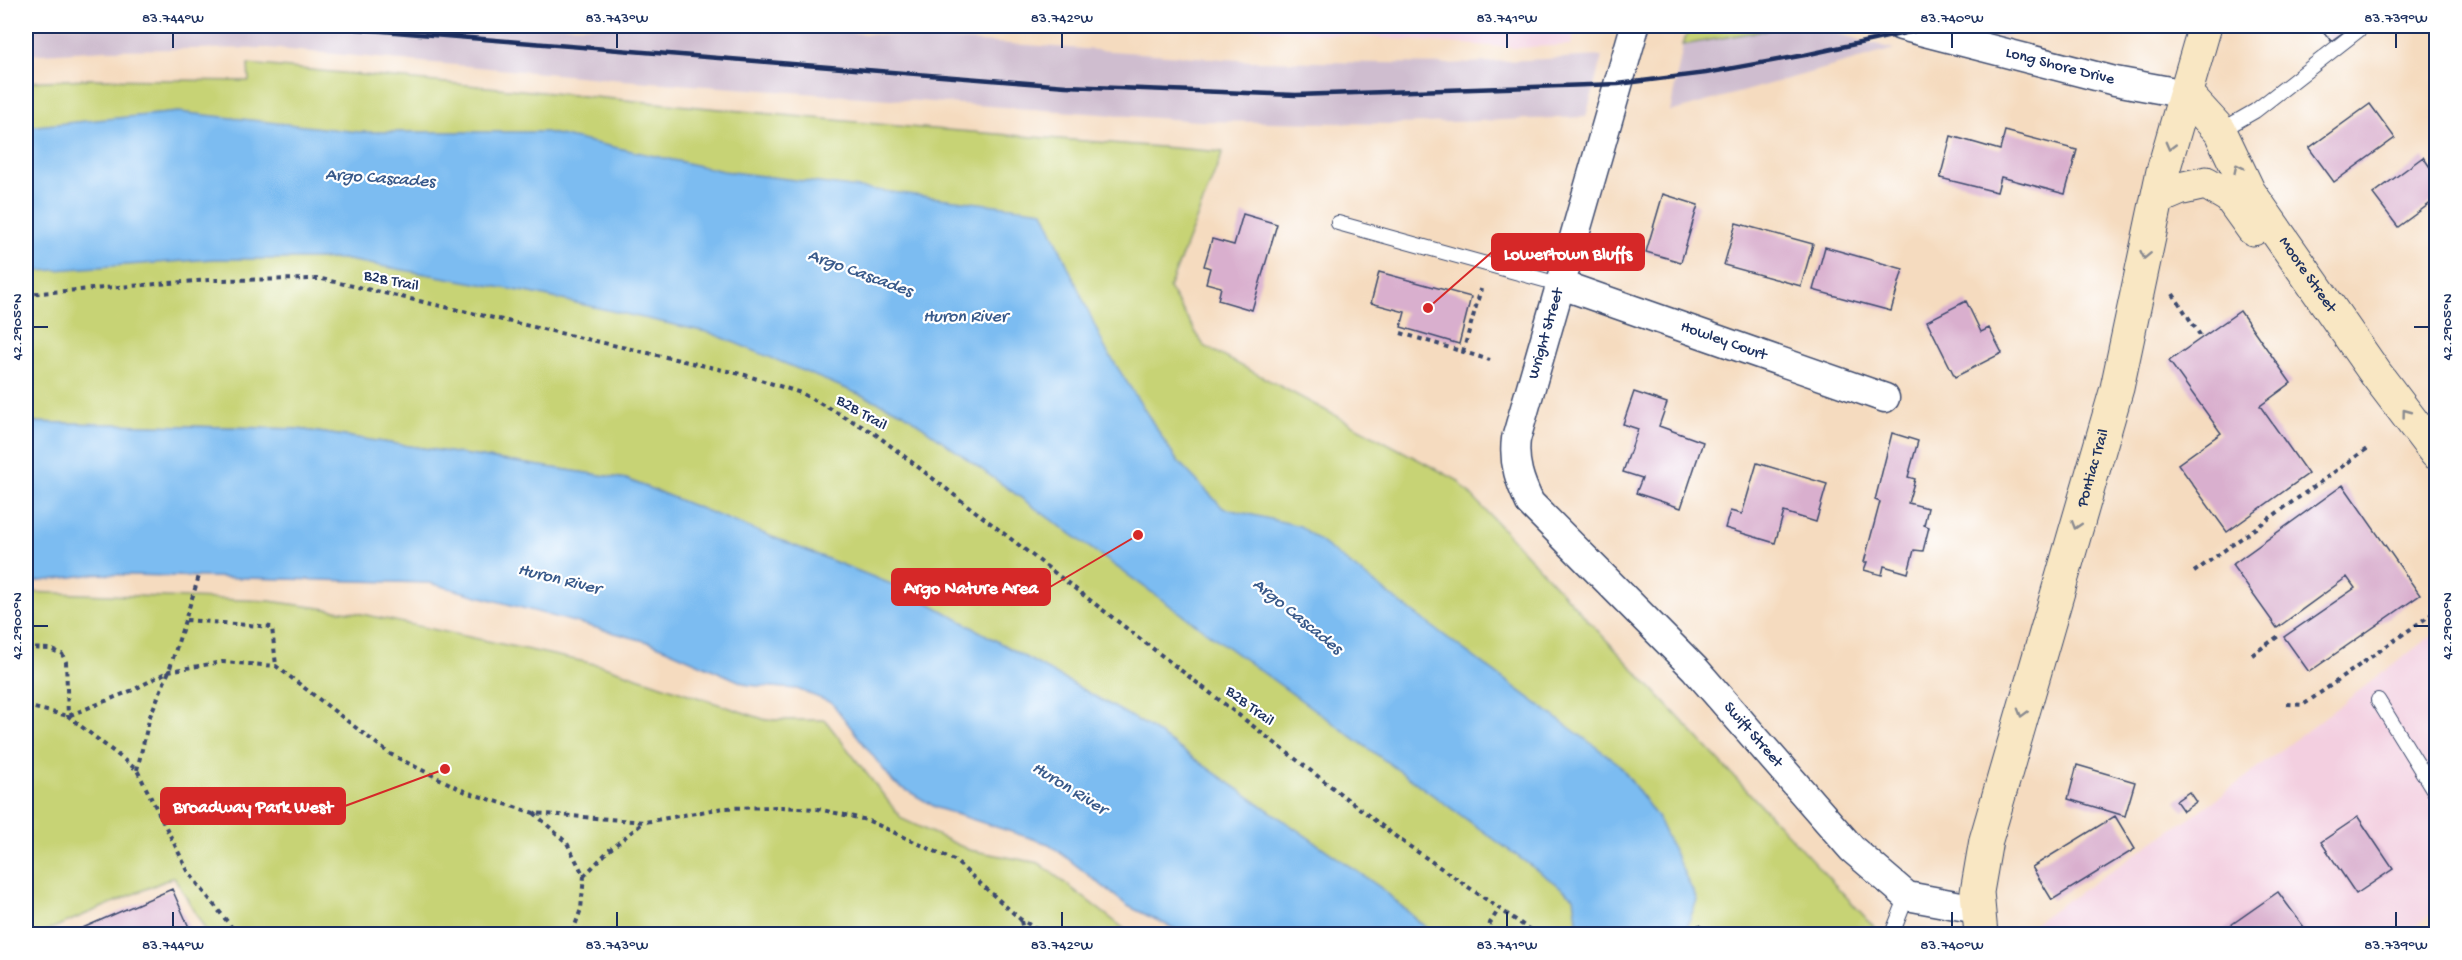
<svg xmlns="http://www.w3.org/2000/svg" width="2462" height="960" font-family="'Gochi Hand',sans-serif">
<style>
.built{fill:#f3cfe0}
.industrial{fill:#cfbdcf}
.green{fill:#c7d375;stroke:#71816a;stroke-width:1.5}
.water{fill:#7cbcf1;stroke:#4c76a8;stroke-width:1.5}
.building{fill:#d9afce}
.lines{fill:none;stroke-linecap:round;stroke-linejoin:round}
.lane-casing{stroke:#3c496d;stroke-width:16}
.street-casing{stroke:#3c496d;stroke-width:31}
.secondary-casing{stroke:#3c496d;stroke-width:35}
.path{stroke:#3c496d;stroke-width:4;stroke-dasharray:4.5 4.5;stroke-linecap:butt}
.lane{stroke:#fff;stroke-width:14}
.street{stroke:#fff;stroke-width:28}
.secondary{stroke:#f9e7c3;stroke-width:33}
.rail{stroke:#1b2f5e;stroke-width:4.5}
.oneway{stroke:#8a8b90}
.ticks{fill:none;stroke:#1b2f5e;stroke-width:2}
.labels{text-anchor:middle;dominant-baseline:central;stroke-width:4.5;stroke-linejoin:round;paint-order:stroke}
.street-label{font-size:16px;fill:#1b2f5e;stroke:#fff}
.water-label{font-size:18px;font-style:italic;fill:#38598a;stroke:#fff}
.leader{fill:none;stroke:#d62828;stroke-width:2}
.callout-dot{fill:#d62828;stroke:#fff;stroke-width:2}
.callout{fill:#d62828;stroke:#d62828;stroke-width:2}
.callout-label{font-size:18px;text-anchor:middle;font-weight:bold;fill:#fff}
.neatline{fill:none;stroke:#1b2f5e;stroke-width:2}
.ticks-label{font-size:15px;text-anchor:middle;fill:#1b2f5e}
</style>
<rect width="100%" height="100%" fill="#fff"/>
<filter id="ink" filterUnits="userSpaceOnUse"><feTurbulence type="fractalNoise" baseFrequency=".0167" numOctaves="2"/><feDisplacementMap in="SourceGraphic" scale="12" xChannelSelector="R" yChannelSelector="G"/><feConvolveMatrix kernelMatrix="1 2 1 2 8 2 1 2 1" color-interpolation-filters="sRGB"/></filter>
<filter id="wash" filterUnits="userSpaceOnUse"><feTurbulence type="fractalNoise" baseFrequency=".008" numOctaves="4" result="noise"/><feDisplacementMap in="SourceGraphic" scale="24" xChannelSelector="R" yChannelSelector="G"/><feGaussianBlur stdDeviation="1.35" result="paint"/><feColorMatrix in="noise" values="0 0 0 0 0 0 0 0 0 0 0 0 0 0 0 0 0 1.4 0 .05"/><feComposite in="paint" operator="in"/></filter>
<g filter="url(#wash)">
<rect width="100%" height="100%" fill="#f5dbbf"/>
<path class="built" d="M1224 26H1576L1571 45 1517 48Z
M2436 632V911L2404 934H2023L2021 932 2221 796Z"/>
<path class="industrial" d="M26 26H757L1252 61 1450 64 1602 56 1586 117 1398 124 1199 121 622 80 268 48 107 50 26 55Z
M1788 26H1809L1894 49 1670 112 1683 45Z
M1963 26H2033L2002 37Z"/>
<path class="green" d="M1689 26H1788L1683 45Z
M248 64 908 127 1223 152 1169 288 1204 346 1457 480 1881 934H1433L1381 888 1144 724 905 590 626 479 298 429 26 422V82L88 79 249 81Z
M26 592 269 601 357 613 604 666 766 720H825L902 819 969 850 1039 863 1131 934H208L174 877 39 934H26Z"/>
<path class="water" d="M178 112 358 132H545L723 171 1043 211 1105 348 1176 459 1223 508 1300 526 1399 602 1619 764 1657 817 1697 900 1687 926 1666 934H1573L1577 920 1574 897 902 412 711 333 531 293 342 259H213L26 272V127Z
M26 422 298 429 626 479 906 590 1144 724 1381 888 1433 934H1185L1128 906 1049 844 937 808 894 783 832 703 797 689 748 685 652 643 430 583 95 574 26 583Z"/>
<g id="blocks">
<path class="building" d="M2319 26H2352L2331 41Z
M2370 104 2395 138 2334 182 2309 148Z
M2005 131 2077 150 2065 194 2001 177 1997 192 1940 178 1951 136 2000 150Z
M2423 157 2436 176V199L2398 227 2373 194Z
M1663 194 1698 205 1681 262 1646 252Z
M1243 214 1277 224 1252 310 1218 300 1221 287 1206 283 1210 268 1204 266 1212 239 1234 245Z
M1736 223 1813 244 1801 286 1724 265Z
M1825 247 1903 269 1891 311 1813 290Z
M1379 272 1471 297 1459 344 1401 327 1405 312 1371 303Z
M1966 301 1981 332 1989 328 2002 353 1955 377 1927 321Z
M2240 311 2291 383 2260 406 2308 474 2227 532 2178 464 2221 433 2169 361Z
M1634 392 1667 403 1659 426 1703 442 1681 508 1636 493 1642 478 1623 472 1638 429 1623 424Z
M1892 433 1918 441 1908 477 1915 479 1908 503 1928 508 1924 525 1929 527 1923 551 1914 550 1908 573 1884 566 1882 575 1864 570 1867 562H1864L1880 502 1875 500Z
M1757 463 1827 484 1816 522 1784 512 1775 543 1725 528 1730 511 1742 514Z
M2343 485 2420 595 2309 672 2284 637 2355 588 2347 577 2277 628 2232 565Z
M2077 765 2135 782 2125 816 2068 799Z
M2189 792 2196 802 2183 811 2176 801Z
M2115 816 2135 849 2052 900 2032 867Z
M2358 817 2393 869 2356 894 2321 842Z
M172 889 192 934H69Z
M2278 892 2309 934H2218Z"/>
</g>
</g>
<g filter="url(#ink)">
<use href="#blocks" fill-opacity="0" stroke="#3c496d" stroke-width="1.5"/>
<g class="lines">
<g class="lane-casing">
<path id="lane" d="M2220 131 2255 111 2364 26
M1338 223 1562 285
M2378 700 2436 794
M1892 934 1907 896"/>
</g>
<g class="street-casing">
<g id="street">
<path id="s1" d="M1635 26 1516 439C1513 463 1520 482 1530 503L1695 669 1852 849 1907 896 1977 909"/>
<path id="s2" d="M1901 26 2115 81 2186 94"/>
<path id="s3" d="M1562 285 1885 398"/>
</g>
</g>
<g class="secondary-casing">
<g id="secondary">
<path id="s4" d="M2186 94 2220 131 2249 192 2376 374 2436 453"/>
<path d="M2158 198 2179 189 2206 183 2230 197 2253 229"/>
<path id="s5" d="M1981 934 1977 892 1986 840 2117 388 2163 171 2205 26"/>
</g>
</g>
<path class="path" d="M26 294 210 280 322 279 745 375 801 393 874 433 1399 839 1536 934
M2173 294 2202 338
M1401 333 1490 360
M1463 352 1481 289
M2194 572 2368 448
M186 620 272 627 276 666
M26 648 50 649 62 654 66 662 68 716 137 770 189 873 237 934
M2252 655 2280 635
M2287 704 2303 705 2436 611
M26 706 68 716 133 690 169 671 222 662 276 666 390 754 466 792 534 813 645 822 723 808 782 807 818 809 867 820 954 860 1020 919 1045 934
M137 770 150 716 169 671 199 576
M534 813 567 843 584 876 581 909 572 934
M584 876 608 851 644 822
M1021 921 1024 934
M1699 926 1712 934
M1488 934 1490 923 1499 909
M1689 934 1699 926 1700 934"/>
<use href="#lane" class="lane"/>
<use href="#street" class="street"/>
<use href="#secondary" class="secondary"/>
<path class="rail" d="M26 26H35
M320 26 1066 86 1296 95 1618 84 1706 73 1805 55 1937 26"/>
</g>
<defs><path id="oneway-chevron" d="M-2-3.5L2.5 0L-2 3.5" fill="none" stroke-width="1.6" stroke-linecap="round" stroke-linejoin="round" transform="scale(1.5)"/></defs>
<g class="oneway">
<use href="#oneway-chevron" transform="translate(2170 146) rotate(105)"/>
<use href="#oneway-chevron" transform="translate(2238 168) rotate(-116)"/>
<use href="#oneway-chevron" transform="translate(2145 255) rotate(102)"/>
<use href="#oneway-chevron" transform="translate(2406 413) rotate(-127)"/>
<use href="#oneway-chevron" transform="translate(2076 525) rotate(107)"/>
<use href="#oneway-chevron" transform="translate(2022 713) rotate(106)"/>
</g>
</g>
<path class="ticks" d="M173 33V48M617 33V48M1062 33V48M1507 33V48M1952 33V48M2396 33V48M33 327H48M2414 327H2429M33 626H48M2414 626H2429M173 912V927M617 912V927M1062 912V927M1507 912V927M1952 912V927M2396 912V927"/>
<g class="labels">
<g class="street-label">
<text stroke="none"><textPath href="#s2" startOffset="164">Long Shore Drive</textPath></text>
<text stroke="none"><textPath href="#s4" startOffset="219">Moore Street</textPath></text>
<text transform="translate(391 282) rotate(12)">B2B Trail</text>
<text transform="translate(1547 334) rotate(-74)">Wright Street</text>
<text stroke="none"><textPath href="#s3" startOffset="171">Howley Court</textPath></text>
<text transform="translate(861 414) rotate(30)">B2B Trail</text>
<text stroke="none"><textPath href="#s5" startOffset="482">Pontiac Trail</textPath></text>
<text transform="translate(1249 707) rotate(37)">B2B Trail</text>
<text stroke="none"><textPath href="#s1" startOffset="818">Swift Street</textPath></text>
</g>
<g class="water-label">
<text transform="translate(380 179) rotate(4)">Argo Cascades</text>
<text transform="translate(860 274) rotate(20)">Argo Cascades</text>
<text x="965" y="317">Huron River</text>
<text transform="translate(559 580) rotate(14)">Huron River</text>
<text transform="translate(1297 617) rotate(39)">Argo Cascades</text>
<text transform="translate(1069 789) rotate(32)">Huron River</text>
</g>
</g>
<path class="leader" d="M1428 308L1492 252M1138 535L1050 587M445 769L345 806"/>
<g class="callout-dot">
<circle cx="1428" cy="308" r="6"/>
<circle cx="1138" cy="535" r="6"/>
<circle cx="445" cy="769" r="6"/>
</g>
<g class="callout">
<rect x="1492" y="234" width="152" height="36" rx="6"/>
<rect x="892" y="569" width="158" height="36" rx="6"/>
<rect x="161" y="788" width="184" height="36" rx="6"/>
</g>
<g class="callout-label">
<text x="1568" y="259">Lowertown Bluffs</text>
<text x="971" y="593">Argo Nature Area</text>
<text x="253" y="812">Broadway Park West</text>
</g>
<rect width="2462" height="960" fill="none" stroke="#fff" stroke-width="66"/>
<rect x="33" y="33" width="2396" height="894" class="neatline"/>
<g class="ticks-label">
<text x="173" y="22">83.744°W</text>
<text x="617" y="22">83.743°W</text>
<text x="1062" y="22">83.742°W</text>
<text x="1507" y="22">83.741°W</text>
<text x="1952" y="22">83.740°W</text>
<text x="2396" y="22">83.739°W</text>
<text transform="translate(16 327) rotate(-90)" y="5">42.2905°N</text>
<text transform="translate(2446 327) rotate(-90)" y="5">42.2905°N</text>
<text transform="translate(16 626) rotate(-90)" y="5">42.2900°N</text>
<text transform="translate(2446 626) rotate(-90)" y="5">42.2900°N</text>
<text x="173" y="949">83.744°W</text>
<text x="617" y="949">83.743°W</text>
<text x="1062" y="949">83.742°W</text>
<text x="1507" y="949">83.741°W</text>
<text x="1952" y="949">83.740°W</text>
<text x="2396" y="949">83.739°W</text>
</g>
</svg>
